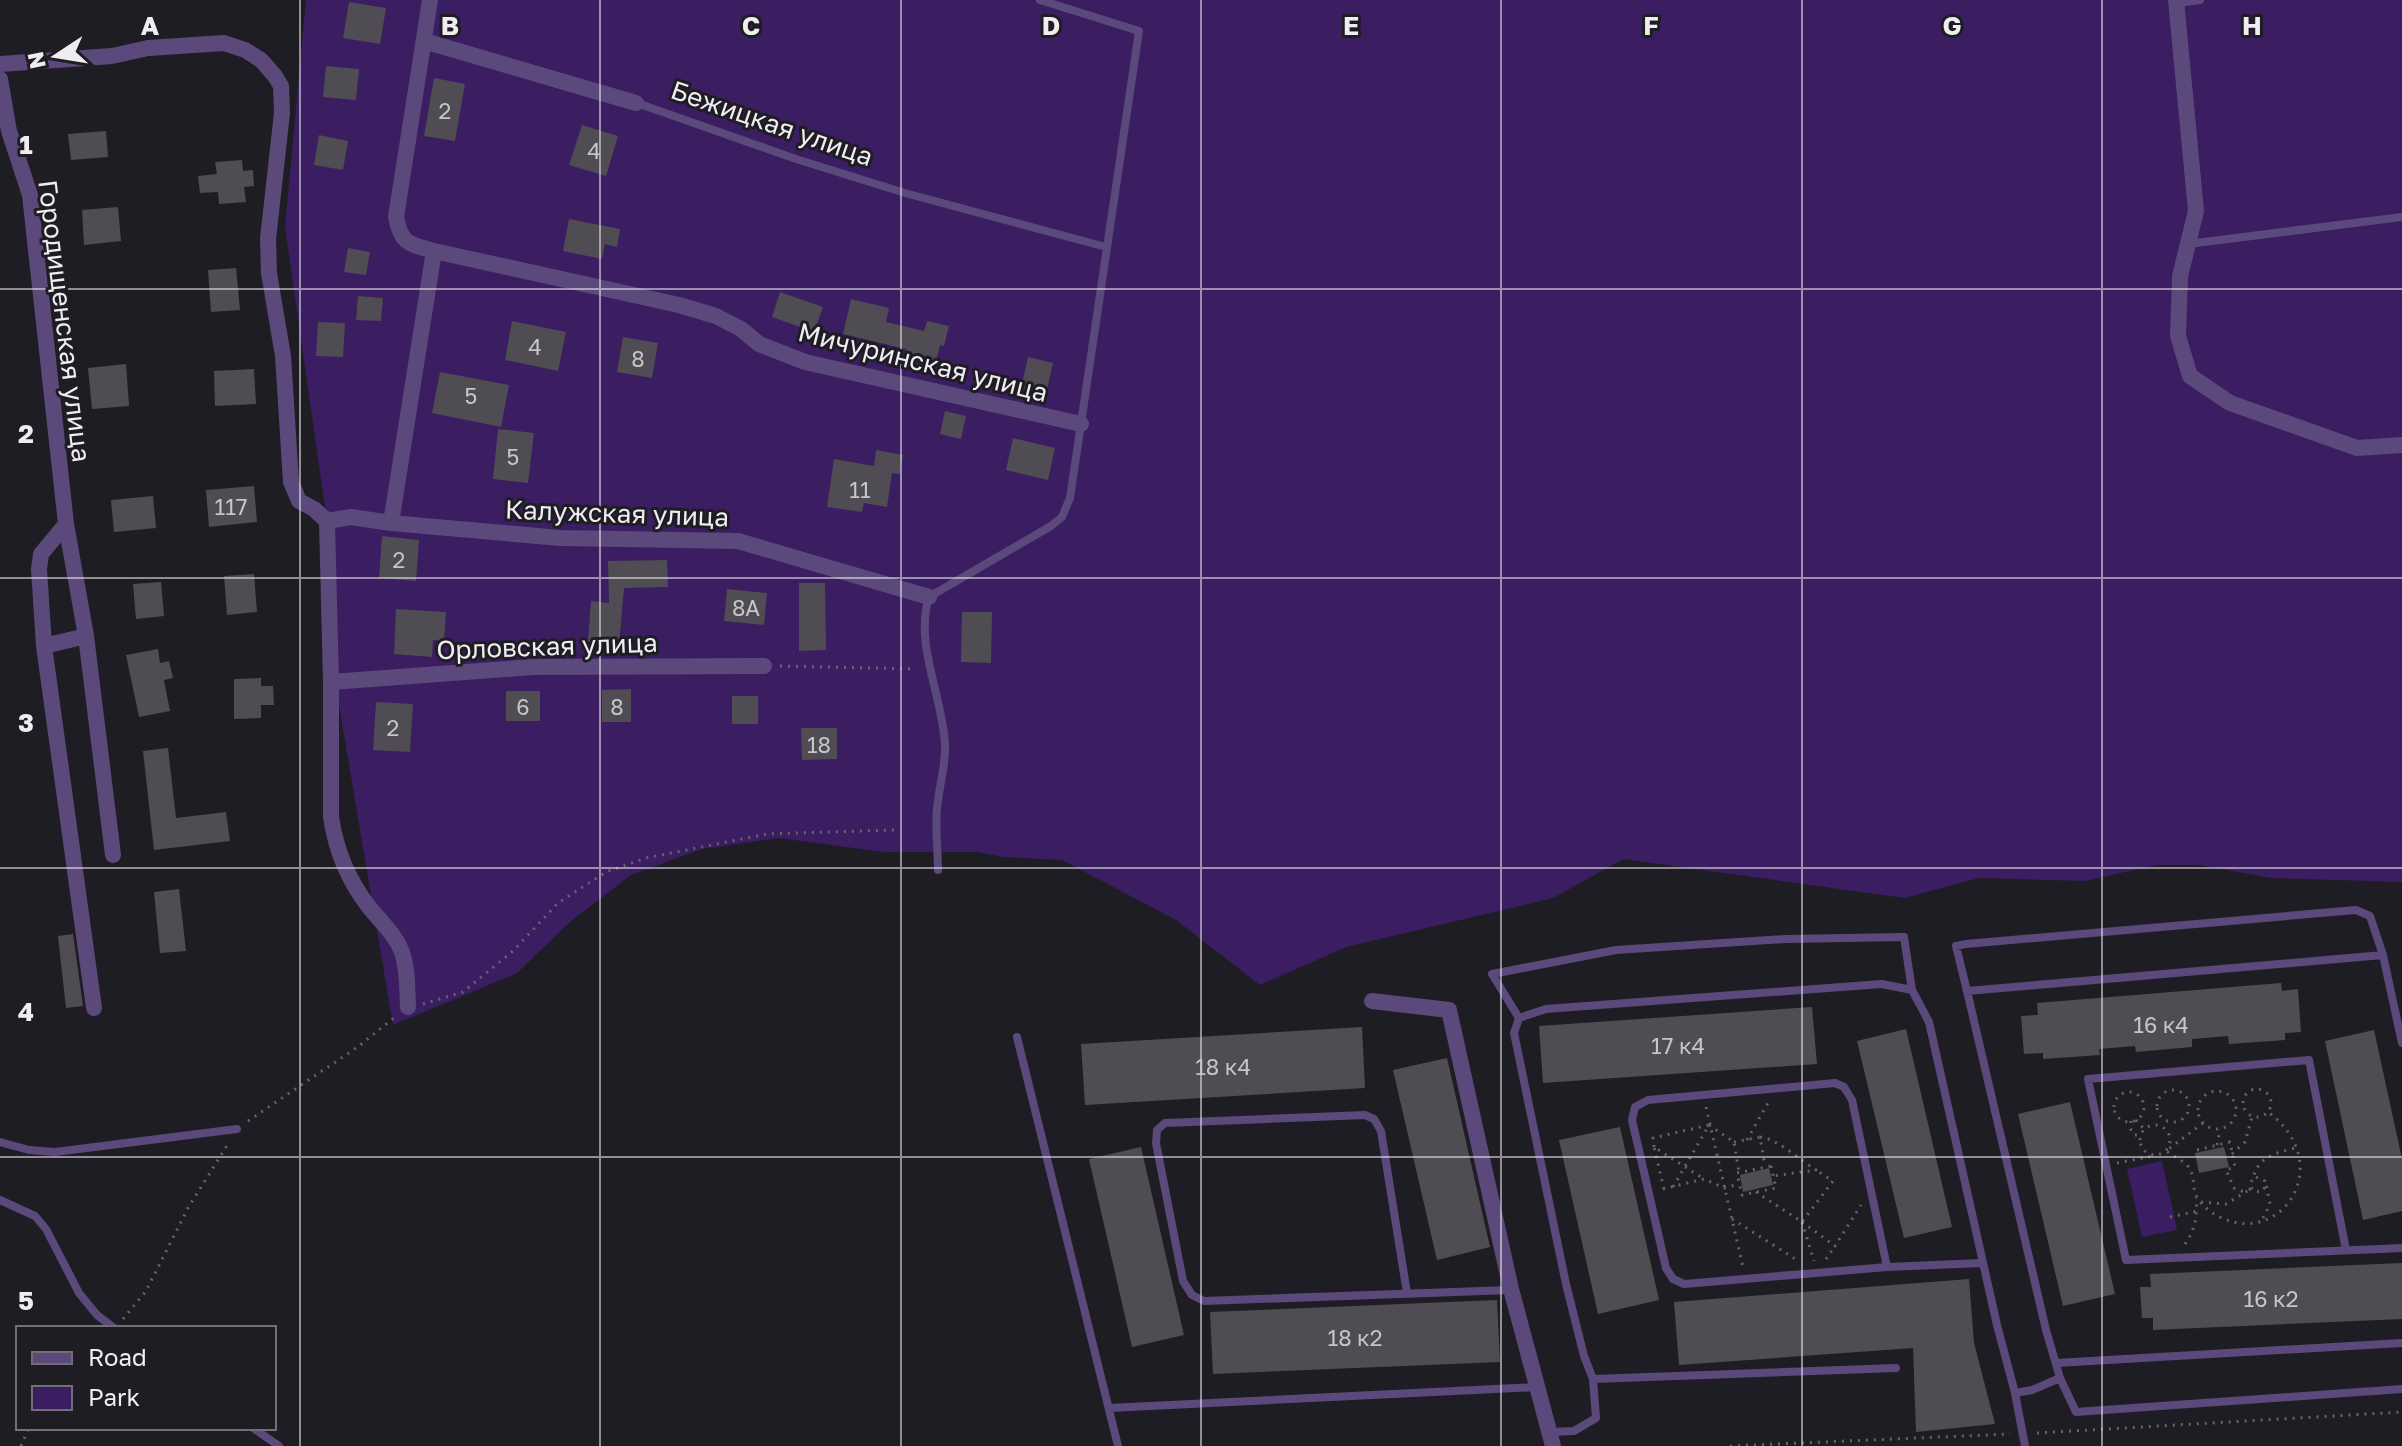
<svg xmlns="http://www.w3.org/2000/svg" width="2402" height="1446" font-family="'Golos Text',sans-serif">
<style>
.green{fill:#3b1d61}
.building{fill:#4f4c54}
.lines{fill:none;stroke-linecap:round;stroke-linejoin:round}
.path{stroke:#66646a;stroke-width:3;stroke-dasharray:2 6;stroke-linecap:butt}
.lane{stroke:#5c497b;stroke-width:8}
.street{stroke:#5c497b;stroke-width:16}
.grid{fill:none;stroke:#efedf2;stroke-width:2;stroke-opacity:0.55}
.labels{text-anchor:middle;dominant-baseline:central;stroke-width:6;stroke-linejoin:round;paint-order:stroke}
.number-label{font-size:22px;fill:#c7c5ca}
.street-label{font-size:26px;fill:#efedf2;stroke:#1f1d24}
.grid-label{font-size:26px;text-anchor:middle;font-weight:bold;fill:#efedf2;stroke:#1f1d24;stroke-width:6;stroke-linejoin:round;paint-order:stroke}
</style>
<rect width="100%" height="100%" fill="#1f1d24"/>
<path class="green" d="M306 0H2402V882L2272 878 2198 865H2157L2084 881 1979 878 1904 898 1623 859 1553 898 1346 947 1260 985 1176 920 1062 860 1003 857 978 852H884L779 838 702 849 631 875 571 921 517 973 393 1025 335 682 327 521 285 227Z
M2162 1161 2177 1230 2142 1237 2127 1169Z"/>
<path class="building" d="M349 2 386 8 380 44 343 38Z
M326 66 359 69 356 100 323 97Z
M434 78 465 84 455 141 424 136Z
M582 125 618 136 606 176 569 165Z
M106 131 108 157 71 160 68 134Z
M319 135 348 141 343 170 314 165Z
M242 160 243 171 253 170 254 186 244 187 246 202 219 204 218 192 200 193 198 176 217 174 215 162Z
M118 207 121 241 84 245 82 210Z
M569 219 620 229 617 247 605 244 602 259 563 251Z
M348 248 370 252 366 275 344 272Z
M236 268 240 310 211 312 208 270Z
M780 292 823 307 814 332 772 317Z
M358 296 383 298 381 321 356 320Z
M851 299 889 308 886 322 924 331 927 321 949 326 944 346 940 345 935 365 903 358 906 349 843 334Z
M512 321 566 332 558 371 505 360Z
M318 322 345 323 343 357 316 356Z
M623 337 658 343 652 378 617 372Z
M1028 357 1053 363 1046 394 1021 388Z
M126 364 129 406 92 409 88 368Z
M254 369 256 404 215 406 214 371Z
M440 372 509 385 501 427 432 413Z
M945 411 966 416 961 439 940 434Z
M498 429 534 433 528 483 493 479Z
M1013 438 1055 448 1048 480 1006 470Z
M876 450 903 455 900 474 892 473 887 507 864 503 862 512 827 507 834 459 874 466Z
M254 486 257 522 209 527 206 490Z
M153 496 156 528 114 532 111 500Z
M382 536 419 540 416 581 379 578Z
M667 560 668 587 624 588 619 645 588 642 591 601 609 603 608 561Z
M254 574 257 612 227 615 224 576Z
M161 582 164 616 136 619 133 584Z
M799 583H825L826 650 799 651Z
M727 589 767 593 764 625 724 621Z
M396 609 446 612 444 641 433 640 432 657 394 654Z
M962 612H992L991 663 961 662Z
M158 649 160 663 169 661 173 678 164 680 170 711 139 717 126 655Z
M261 678V686H273L274 705H261V718L234 719V679Z
M631 689V722H602V690Z
M506 691H540V721H506Z
M732 696H758V724H732Z
M376 702 413 704 410 752 373 750Z
M801 728H837V759L802 760Z
M168 748 176 818 226 812 230 841 154 850 143 751Z
M179 889 186 951 160 953 154 892Z
M73 934 83 1006 66 1008 58 936Z
M2281 983 2282 991 2298 989 2301 1032 2285 1033V1040L2229 1044 2228 1036 2192 1039V1047L2136 1052 2135 1046 2099 1049 2100 1055 2043 1059V1053L2024 1054 2021 1016 2038 1015 2037 1003Z
M1812 1007 1817 1064 1543 1083 1539 1026Z
M1362 1027 1365 1088 1085 1105 1081 1044Z
M1906 1029 1952 1227 1904 1238 1857 1041Z
M2374 1030 2402 1159V1211L2363 1220 2325 1041Z
M1447 1058 1490 1247 1437 1260 1393 1070Z
M2070 1102 2115 1294 2063 1306 2018 1114Z
M1620 1127 1659 1300 1598 1314 1559 1140Z
M1141 1147 1184 1335 1132 1347 1089 1159Z
M2224 1147 2229 1167 2199 1173 2195 1153Z
M1769 1168 1773 1185 1743 1192 1740 1175Z
M2402 1263V1319L2153 1330V1318H2142L2140 1287H2151L2150 1274Z
M1969 1279 1974 1343 1995 1424 1916 1432 1913 1348 1679 1365 1674 1302Z
M1497 1300 1500 1362 1213 1374 1210 1312Z"/>
<g class="lines">
<path class="path" d="M780 666 916 669
M423 1004 463 992 513 951 558 903 606 872 646 858 767 834 895 830
M2243 1103a14 14 0 1 1 28 0a14 14 0 1 1-28 0Z
M2157 1106a16 16 0 1 1 32 0a16 16 0 1 1-32 0Z
M2198 1110a19 19 0 1 1 38 0a19 19 0 1 1-38 0Z
M2114 1107a15 15 0 1 1 30 0a15 15 0 1 1-30 0Z
M1706 1107 1743 1267
M2136 1120 2145 1130
M248 1121 359 1046 395 1017
M2131 1121 2130 1128 2134 1135H2142
M2203 1123 2166 1151C2173 1156 2186 1162 2190 1169 2194 1177 2193 1185 2195 1193 2199 1204 2212 1214 2222 1218 2284 1246 2336 1162 2268 1112
M1709 1125 1734 1142 1739 1172
M2140 1140a15 15 0 1 1 30 0a15 15 0 1 1-30 0Z
M1760 1137C1779 1140 1799 1159 1816 1170L1773 1176
M1747 1140 1769 1101
M1734 1142 1760 1137 1765 1166
M2217 1145 2220 1129
M1654 1147 1653 1138 1709 1125 1673 1187
M2197 1150 2230 1142 2235 1167 2226 1170 2234 1188 2242 1191 2251 1189
M2232 1154 2245 1142 2252 1117
M2117 1163 2153 1156
M1771 1166 1776 1188 1742 1195 1737 1173Z
M2256 1177 2265 1181 2264 1189 2260 1192 2253 1191 2250 1184C2254 1177 2254 1172 2259 1165 2267 1154 2285 1151 2298 1147
M1663 1189 1704 1179 1724 1188 1739 1184
M1664 1189 1654 1147 1704 1179
M1756 1192 1802 1222 1833 1181 1816 1170
M2201 1202 2226 1204 2249 1190
M2170 1217 2198 1211
M2263 1218 2270 1204 2266 1184
M1732 1219 1797 1260
M1802 1222 1835 1246 1861 1205
M1802 1222 1814 1261
M2185 1244C2195 1230 2198 1215 2196 1198
M1826 1259 1835 1246
M123 1319 146 1291 188 1208 228 1144
M2037 1433 2402 1412
M21 1446 29 1428
M1730 1446 2010 1434"/>
<path class="lane" d="M2177 3 2200 0
M637 103 796 159 905 193 1106 247
M2188 244 2402 217
M938 870C938 847 934 822 938 801 940 782 946 764 945 745 943 697 914 644 929 597L1051 526 1062 517 1070 498 1139 31 1040 0
M1967 991 1956 946 1966 944 2356 910 2370 916 2383 955
M1519 1018 1546 1009 1882 984 1912 990 1929 1022 1997 1325 2015 1393 2025 1446
M1017 1037 1118 1446
M2402 1043 2383 955 1967 991 2046 1330 2060 1378 2076 1412 2402 1389
M0 1142 29 1150 55 1152 237 1129
M0 1200 35 1216 46 1229 79 1293 97 1315 114 1328
M2346 1250 2309 1060 2088 1079 2126 1260 2402 1248
M1887 1267 1852 1100 1844 1087 1835 1083 1648 1100 1635 1107 1632 1120 1666 1268 1673 1279 1684 1284 1887 1267 1983 1263
M1407 1293 1381 1131 1374 1119 1365 1115 1165 1123 1157 1130 1156 1143 1183 1281 1192 1295 1204 1301 1510 1290
M2056 1363 2402 1343
M1593 1379 1584 1356 1566 1284 1514 1033 1519 1018 1492 974 1616 950 1785 939 1904 937 1912 990
M2015 1393 2032 1390 2060 1378
M1109 1408 1537 1387
M253 1428 279 1446
M1550 1432 1574 1431 1596 1418 1593 1379 1896 1368"/>
<path class="street" d="M2176 0 2196 211 2180 276 2178 336 2190 376 2230 403 2357 448 2402 445
M424 41 636 103
M0 64 112 56 148 48 224 43 245 50 261 60 275 76 281 86 282 113 268 239 269 273 283 356 291 482 299 501 314 509 327 521 351 517 391 523 560 538 738 541 929 597
M0 79 9 131 30 195 66 524 86 636 44 646 39 569 41 554 66 524
M434 251 679 305 716 316 741 329 759 344 805 362 1081 424
M327 521 331 682V817C336 851 348 880 369 907 381 922 395 934 402 952 408 970 407 988 408 1007
M391 523 434 251C409 244 401 244 396 217L430 0
M86 636 113 855
M44 646 94 1008
M331 682 533 667 764 666
M1372 1001 1449 1010 1511 1289 1553 1446"/>
</g>
<path class="grid" d="M300 0V1446M600 0V1446M901 0V1446M1201 0V1446M1501 0V1446M1802 0V1446M2102 0V1446M0 289H2402M0 578H2402M0 868H2402M0 1157H2402"/>
<g class="labels">
<g class="number-label">
<text x="445" y="110">2</text>
<text x="594" y="150">4</text>
<text x="535" y="346">4</text>
<text x="638" y="358">8</text>
<text x="471" y="395">5</text>
<text x="513" y="456">5</text>
<text x="860" y="489">11</text>
<text x="231" y="506">117</text>
<text x="399" y="559">2</text>
<text x="746" y="607">8А</text>
<text x="523" y="706">6</text>
<text x="617" y="706">8</text>
<text x="393" y="727">2</text>
<text x="819" y="744">18</text>
<text x="2161" y="1024">16 к4</text>
<text x="1678" y="1045">17 к4</text>
<text x="1223" y="1066">18 к4</text>
<text x="2271" y="1298">16 к2</text>
<text x="1355" y="1337">18 к2</text>
</g>
<g class="street-label">
<text transform="translate(772 123) rotate(19)">Бежицкая улица</text>
<text transform="translate(65 321) rotate(83)">Городищенская улица</text>
<text transform="translate(923 362) rotate(14)">Мичуринская улица</text>
<text transform="translate(617 513) rotate(2)">Калужская улица</text>
<text transform="translate(547 646) rotate(-2)">Орловская улица</text>
</g>
</g>
<g class="grid-label">
<text x="150" y="35">A</text>
<text x="450" y="35">B</text>
<text x="751" y="35">C</text>
<text x="1051" y="35">D</text>
<text x="1351" y="35">E</text>
<text x="1651" y="35">F</text>
<text x="1952" y="35">G</text>
<text x="2252" y="35">H</text>
<text x="26" y="154">1</text>
<text x="26" y="443">2</text>
<text x="26" y="732">3</text>
<text x="26" y="1021">4</text>
<text x="26" y="1310">5</text>
</g>
<rect x="16" y="1326" width="260" height="104" fill="#1f1d24" stroke="#727076" stroke-width="2"/>
<rect x="32" y="1352" width="40" height="12" fill="#5c497b" stroke="#727076" stroke-width="2"/>
<text x="88" y="1366" font-size="24" fill="#efedf2">Road</text>
<rect x="32" y="1386" width="40" height="24" fill="#3b1d61" stroke="#727076" stroke-width="2"/>
<text x="88" y="1406" font-size="24" fill="#efedf2">Park</text>
<g transform="translate(56 56) rotate(258)" stroke="#1f1d24" stroke-width="6" paint-order="stroke">
<path d="M0-6L14 30L0 20L-14 30Z" fill="#efedf2"/>
<text y="-12" font-size="22" font-weight="bold" text-anchor="middle" fill="#efedf2">N</text>
</g>
</svg>
